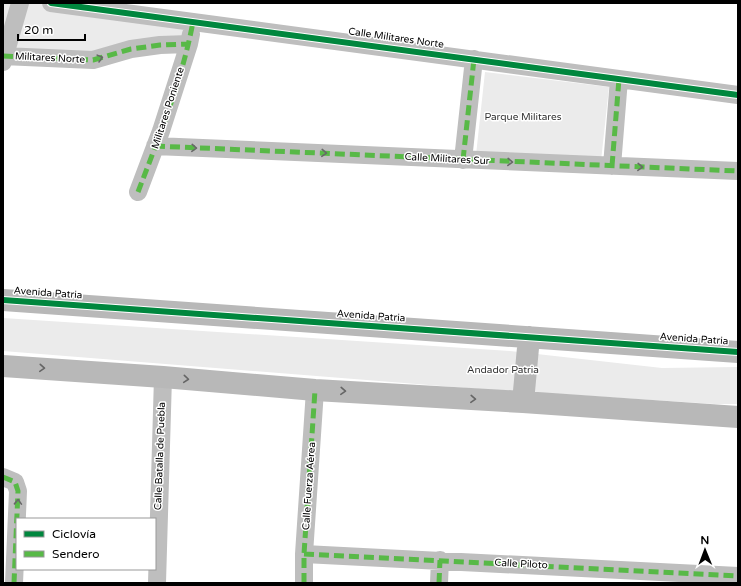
<svg xmlns="http://www.w3.org/2000/svg" width="741" height="586" font-family="'Varela Round',sans-serif">
<style>
.green{fill:#ebebeb}
.lines{fill:none;stroke-linecap:round;stroke-linejoin:round}
.street{stroke:#bebebe;stroke-width:18}
.secondary{stroke:#b8b8b8;stroke-width:22}
.quiet{stroke:#58b947;stroke-width:5;stroke-dasharray:10 5;stroke-linecap:butt}
.cycleway-casing{stroke:#fff;stroke-width:8}
.cycleway{stroke:#00873e;stroke-width:6}
.oneway{stroke:#686868}
.oneway2{stroke:#656565}
.labels{text-anchor:middle;dominant-baseline:central;stroke-width:3;stroke-linejoin:round;paint-order:stroke}
.street-label{font-size:10px;fill:#000;stroke:#fff}
.park-label{font-size:10px;fill:#323232;stroke:#fff}
</style>
<rect width="100%" height="100%" fill="#fff"/>
<path class="green" d="M3 3H11L3 55Z
M20 3H51L187 21 189 44 98 59 7 50Z
M485 72 609 87 601 161 476 155Z
M3 318 510 351 662 368 738 367V404H715L479 389 3 351Z"/>
<g class="lines">
<path class="street" d="M51 3 738 95
M3 56 93 60 131 49 160 45 189 44
M3 62 20 3
M155 146 738 171
M463 160 474 59
M612 166 619 79
M138 192 161 131 189 44 191 34
M3 477 15 482 18 491 14 583
M304 554 738 576
M157 583 163 377
M304 583V554L315 390
M439 583 440 560"/>
<path class="secondary" d="M3 300 738 352
M3 366 163 377 315 390 523 402 738 417
M523 402 529 337"/>
<path class="quiet" d="M3 56 93 60 131 49 160 45 189 44
M155 146 738 171
M463 160 474 59
M612 166 619 79
M138 192C159 137 182 80 193 22
M3 477 15 482 18 491 14 583
M304 554 738 576
M304 583V554L315 390
M439 583 440 560"/>
<g class="cycleway-casing">
<path id="cycleway" d="M51 3 738 95
M3 300 738 352"/>
</g>
<use href="#cycleway" class="cycleway"/>
</g>
<defs><path id="oneway-chevron" d="M-2-3.5L2.5 0L-2 3.5" fill="none" stroke-width="1.6" stroke-linecap="round" stroke-linejoin="round"/></defs>
<g class="oneway">
<use href="#oneway-chevron" transform="translate(100 58) rotate(-15)"/>
<use href="#oneway-chevron" transform="translate(194 148) rotate(3)"/>
<use href="#oneway-chevron" transform="translate(324 153) rotate(3)"/>
<use href="#oneway-chevron" transform="translate(510 162) rotate(2)"/>
<use href="#oneway-chevron" transform="translate(640 167) rotate(2)"/>
<use href="#oneway-chevron" transform="translate(18 502) rotate(-88)"/>
</g>
<g class="oneway2">
<use href="#oneway-chevron" transform="translate(42 368) rotate(4)"/>
<use href="#oneway-chevron" transform="translate(186 379) rotate(5)"/>
<use href="#oneway-chevron" transform="translate(343 391) rotate(3)"/>
<use href="#oneway-chevron" transform="translate(473 399) rotate(3)"/>
</g>
<g class="labels">
<g class="street-label">
<text transform="translate(396 38) rotate(8)">Calle Militares Norte</text>
<text transform="translate(50 58) rotate(3)">Militares Norte</text>
<text transform="translate(168 108) rotate(-72)">Militares Poniente</text>
<text transform="translate(447 159) rotate(3)">Calle Militares Sur</text>
<text transform="translate(48 293) rotate(4)">Avenida Patria</text>
<text transform="translate(371 316) rotate(4)">Avenida Patria</text>
<text transform="translate(694 339) rotate(4)">Avenida Patria</text>
<text transform="translate(160 456) rotate(-88)">Calle Batalla de Puebla</text>
<text transform="translate(309 486) rotate(-86)">Calle Fuerza Aérea</text>
<text transform="translate(521 564) rotate(3)">Calle Piloto</text>
</g>
<g class="park-label">
<text x="523" y="117">Parque Militares</text>
<text x="503" y="370">Andador Patria</text>
</g>
</g>
<rect width="741" height="586" fill="none" stroke="#000000" stroke-width="8"/>
<rect x="16" y="518" width="140" height="52" fill="#ffffff" stroke="#999999"/>
<rect x="24" y="531" width="20" height="6" fill="#00873e" stroke="#999999"/>
<text x="52" y="538" font-size="12" fill="#000000">Ciclovía</text>
<rect x="24" y="551" width="20" height="6" fill="#58b947" stroke="#999999"/>
<text x="52" y="558" font-size="12" fill="#000000">Sendero</text>
<g transform="translate(705 550) rotate(359)" stroke="#ffffff" stroke-width="3" paint-order="stroke">
<path d="M0-3L7 15L0 10L-7 15Z" fill="#000000"/>
<text y="-6" font-size="11" font-weight="bold" text-anchor="middle" fill="#000000">N</text>
</g>
<path d="M18 34v6h67v-6" fill="none" stroke="#000000" stroke-width="2"/>
<text x="24" y="34" font-size="12" fill="#000000" stroke="#ffffff" stroke-width="3" paint-order="stroke">20 m</text>
</svg>
